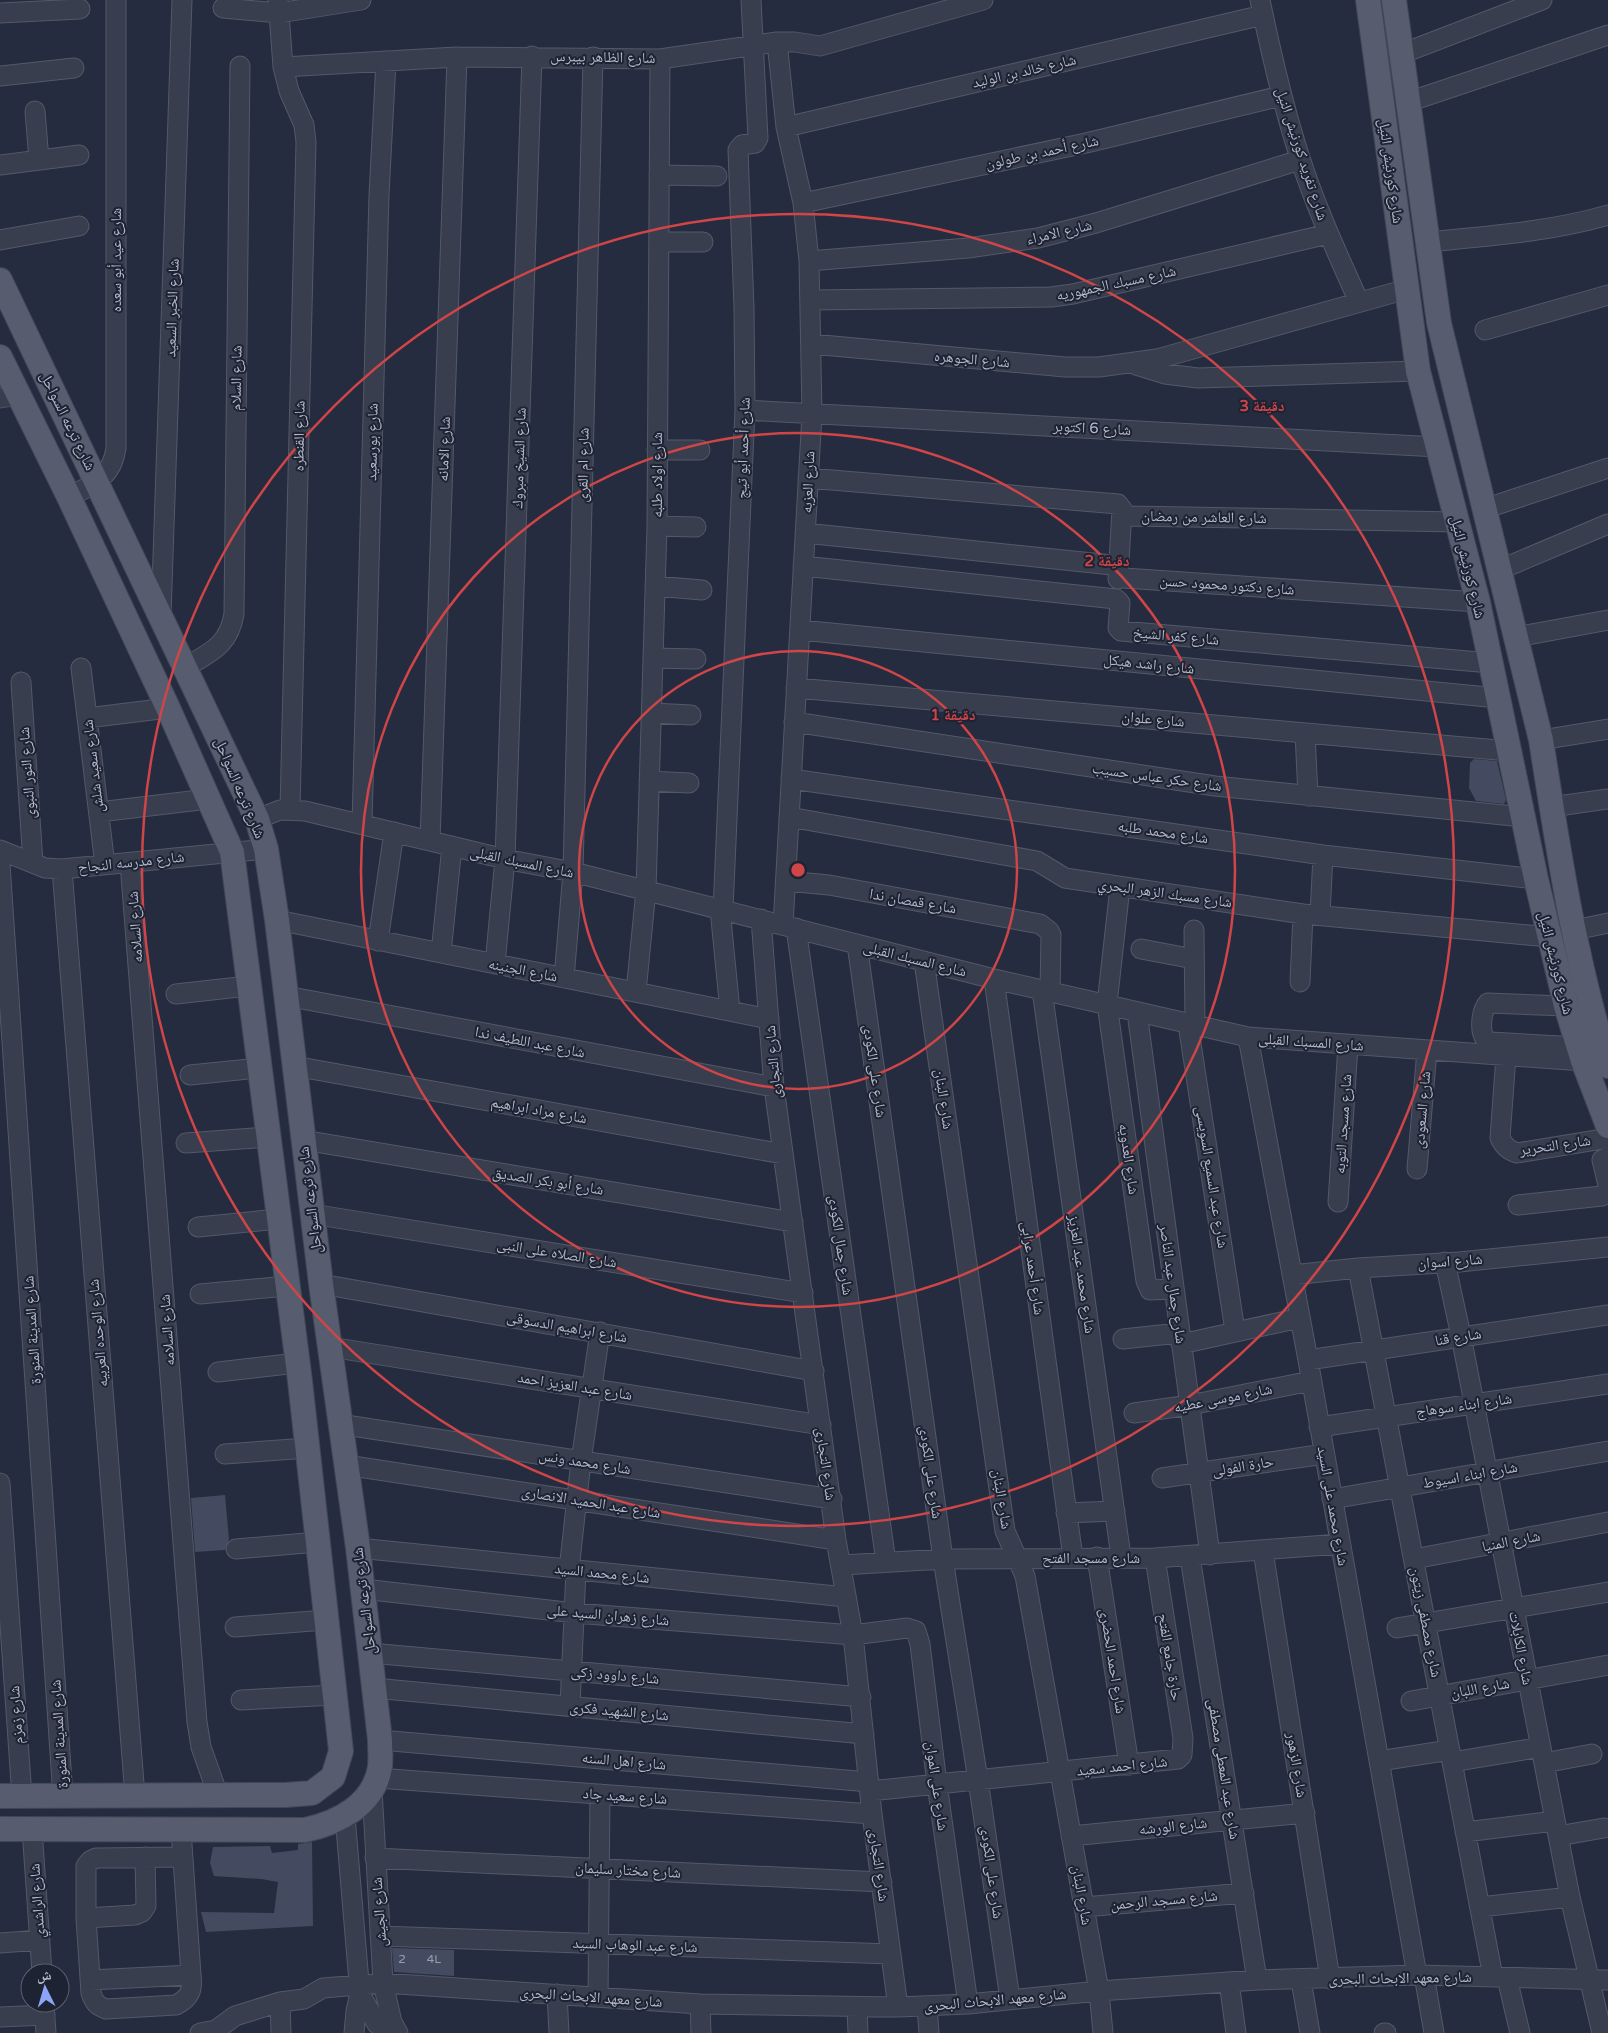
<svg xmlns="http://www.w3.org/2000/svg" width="1608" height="2033" font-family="'Varela Round','Noto Naskh Arabic',sans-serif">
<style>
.building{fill:#444b61}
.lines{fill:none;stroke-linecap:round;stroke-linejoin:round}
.minor-casing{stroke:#545969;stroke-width:21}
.major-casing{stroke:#424758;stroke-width:26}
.minor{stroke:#393e4f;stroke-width:19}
.major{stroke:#575d6f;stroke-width:24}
.ring{fill:none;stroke:#cf4548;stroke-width:2.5}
.labels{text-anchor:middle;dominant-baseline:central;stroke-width:4;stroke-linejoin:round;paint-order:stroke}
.number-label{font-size:12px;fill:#999eaf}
.street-label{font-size:15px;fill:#b5bac9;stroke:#1e2334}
.centre{fill:#cf4548;stroke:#1e2334;stroke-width:2.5}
.ring-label{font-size:15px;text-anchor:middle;font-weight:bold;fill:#cf4548;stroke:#1e2334;stroke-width:4;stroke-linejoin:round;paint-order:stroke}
</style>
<rect width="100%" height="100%" fill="#252c3f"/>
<path class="building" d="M1474 759 1497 761 1506 800 1504 804 1476 801 1469 788 1470 763Z
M225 1495 229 1540 225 1550 195 1552 191 1498Z
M312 1842 313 1926 206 1932 201 1912 274 1913 278 1882 261 1879 214 1876 210 1863 213 1847 270 1846 272 1853 298 1850V1844Z
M392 1948 454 1950V1976L394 1972Z"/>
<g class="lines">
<g class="minor-casing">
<path id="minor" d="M278 0 283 67 457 57 660 59 777 42H795L820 46 983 0
M1260 0C1271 53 1283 106 1300 158 1316 208 1338 255 1359 302
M223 8 279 13 361 0
M0 13 80 9
M777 42 786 127 803 203 809 261 812 414 783 925
M1401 54 1542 0
M283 67 289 91 304 125 306 142 290 809
M0 76 74 68
M1408 102 1608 35
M35 111 39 160
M786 127 1263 15
M0 165 79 155
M659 175 717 176
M803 203 1086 143 1281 96
M0 240 79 226
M659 242H703
M1427 242C1488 236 1549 232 1608 215
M809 261 968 248 1038 238 1096 223 1300 160
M810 300 1051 297 1073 294 1328 234
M1485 330 1608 295
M811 344 1065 367H1099L1157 359 1407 289
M1136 365 1165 374 1198 378 1418 371
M0 398 19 395
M745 410 1438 447
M657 450H700
M808 478 1118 504 1125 514 1130 516 1457 522
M69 497C93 484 112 478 116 448V0
M1484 509 1608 468
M657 526 696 527
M805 533 1112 565 1116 566 1120 575 1124 578 1478 602
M803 566 1116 599 1120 603 1118 628 1121 631 1491 663
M1499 570 1608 524
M1118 579 1122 509
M655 586 702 590
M161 615 182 0
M800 630 1498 698
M1516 637 1608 620
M653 658 696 659
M186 667C211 652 229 645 234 614L240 66
M81 668 105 865
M21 682 33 863
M796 688 1509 751
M652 713 691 715
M87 718 168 708
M794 722 1215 786 1523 817
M1305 733 1308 796
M1541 740 1608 729
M791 779 1323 855 1536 879
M649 781 689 783
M1551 807 1608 799
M99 812 208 799
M789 817 1037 861 1065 878 1303 914 1549 937
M257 819 280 810 305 811 505 859 573 872 994 979 1248 1037 1583 1061
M362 824 379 195 386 61
M430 841 457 57
M0 850 45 868 62 869 266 849
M130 863 197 1722 201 1747 218 1795
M0 864 63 1797
M62 869 135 1796
M786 881 829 885 1040 924 1049 931 1051 935 1050 991
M1120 887 1107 1004 1146 1281 1150 1290 1173 1289
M720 909 730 1011
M723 910 745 410 744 308 738 150 742 145 755 143 758 138 751 0
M1320 915 1323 855
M761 919 774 1087 836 1540 853 1635 872 1814 898 2007
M277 920 769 1019
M796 928 886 1562
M1194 930 1195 1025
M1575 930 1608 923
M378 941 394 832
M857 944 943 1559 978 1780 1010 1999
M1141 949 1194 959
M441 953 452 846
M924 961 1005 1531 1025 1576 1099 1991 1103 2033
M495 964 505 859 532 56
M564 978 573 872 593 57
M994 979 1073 1558
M1300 982 1303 914
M1042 990 1121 1557
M636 992 646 890 657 526 660 59
M176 994 248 986
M286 996 774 1087
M1566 1006 1488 1003C1481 1011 1479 1032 1486 1040L1490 1042 1578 1047
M1137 1012 1210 1555
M1188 1024 1235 1331
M1248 1037 1308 1360 1417 1975
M1506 1056 1500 1138C1504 1146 1508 1150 1517 1153L1608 1138
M294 1066 783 1154
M190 1075 259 1068
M303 1140 793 1222
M186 1143 268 1137
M1608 1157 1602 1160 1608 1185
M1417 1169 1427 1050
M1338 1202 1348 1045
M1518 1205 1602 1196 1608 1192
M312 1214 803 1293
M198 1227 278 1219
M1445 1262 1461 1336 1570 1897 1602 2033
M1358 1268 1493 1977
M1292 1275 1358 1268 1459 1262 1608 1247
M321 1284 814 1371
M200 1294 287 1286
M1123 1339 1179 1333
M1181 1344 1300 1318
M330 1347 821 1425
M1308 1360 1608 1315
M218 1372 297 1363
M1134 1413 1190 1405 1311 1381
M339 1424 832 1499
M1319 1427 1608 1384
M225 1454 307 1448
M346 1465 836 1540
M1162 1478 1324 1454
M0 1483 22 1797
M1332 1499 1608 1451
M1066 1513 1115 1511
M358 1548 846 1597
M236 1549 318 1542
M1263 1551 1330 1979
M1097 1557 1129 1765
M1190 1557 1257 1980
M1414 1559 1608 1522
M842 1565 943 1559 1155 1558 1340 1544
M569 1570 581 1461 600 1332
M363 1589 575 1613 853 1635 907 1628 916 1631 920 1644 937 1784 968 2004
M235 1627 326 1620
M1397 1628 1608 1592
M370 1653 861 1697
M374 1688 864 1734
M241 1700 335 1695
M1411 1701 1608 1665
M570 1706 576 1570
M380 1740 869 1782
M1379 1761 1450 1750
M1452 1762 1541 1747
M1544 1763 1592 1754
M377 1778 872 1814
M372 1789 383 1983 392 2022 398 2033
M870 1791 1178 1759 1182 1755 1183 1738 1155 1558
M345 1816 360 1994 377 2024 389 2033
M32 1829 42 1973
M181 1830 191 1975C193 1990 190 1998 176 2005L106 2009C97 2006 94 2002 91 1993L86 1918V1866L90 1861 96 1858 183 1857
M1465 1832 1555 1821
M1071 1836 1305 1813
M1558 1836 1604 1828
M375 1858 882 1882
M1084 1907 1244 1893
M1480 1907 1570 1897
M86 1918 135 1915 142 1912 146 1906 145 1857
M380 1936 891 1954
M0 1943 40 1940
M1424 1975 1434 2033
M1507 1978 1520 2033
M90 1980 191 1975
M1301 1980 1310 2033
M1229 1982 1236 2033
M557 1994 559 2033
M598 1997 600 1794
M280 2002 281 2033
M44 2004 46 2033
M700 2004 701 2033
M927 2006 929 2033
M857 2007 858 2033
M0 2017 45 2015
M200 2033 216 2030 235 2016 280 2002 304 1999 323 1988 383 1983 700 2004 898 2007 968 2004 1099 1991 1257 1980 1417 1975 1608 1980
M354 2033 356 2011 360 1994
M1384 2033H1386"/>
</g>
<g class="major-casing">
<path id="major" d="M1368 0 1418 371 1478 602 1536 879 1566 1006 1583 1061 1608 1126
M1394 0 1439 323 1541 740C1558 849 1575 961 1608 1066
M0 280 257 819 266 849 277 920 321 1284 358 1548 380 1740C380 1749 381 1758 380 1767 374 1805 338 1823 305 1830L0 1829
M0 357 69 497 168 708 232 852 300 1381 341 1751 333 1777 312 1793 285 1795 0 1796"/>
</g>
<use href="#minor" class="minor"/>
<use href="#major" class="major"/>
</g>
<g class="ring">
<circle cx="798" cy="870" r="219"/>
<circle cx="798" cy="870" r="437"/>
<circle cx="798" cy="870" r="656"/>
</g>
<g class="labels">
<g class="number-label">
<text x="402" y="1959">2</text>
<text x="434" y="1959">4L</text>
</g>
<g class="street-label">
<text transform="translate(603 57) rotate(1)">شارع الظاهر بيبرس</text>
<text transform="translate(1024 71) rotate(-13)">شارع خالد بن الوليد</text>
<text transform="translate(1042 152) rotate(-12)">شارع أحمد بن طولون</text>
<text transform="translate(1302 154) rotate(72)">شارع تفريد كورنيش النيل</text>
<text transform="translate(1391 171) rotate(82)">شارع كورنيش النيل</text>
<text transform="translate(1059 232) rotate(-13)">شارع الامراء</text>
<text transform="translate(116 260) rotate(-90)">شارع عيد أبو سعده</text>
<text transform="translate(1116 283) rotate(-12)">شارع مسبك الجمهوريه</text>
<text transform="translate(172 308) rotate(-88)">شارع الخبر السعيد</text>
<text transform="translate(972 359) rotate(5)">شارع الجوهره</text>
<text transform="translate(236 378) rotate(-89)">شارع السلام</text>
<text transform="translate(68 421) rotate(64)">شارع ترعه السواحل</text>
<text transform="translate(1092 428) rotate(3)">شارع 6 اكتوبر</text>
<text transform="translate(299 436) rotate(-89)">شارع القنطره</text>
<text transform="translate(372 442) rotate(-89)">شارع بورسعيد</text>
<text transform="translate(743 448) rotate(-88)">شارع أحمد أبو تيج</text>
<text transform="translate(444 449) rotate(-88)">شارع الامانه</text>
<text transform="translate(519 458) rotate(-88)">شارع الشيخ مبروك</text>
<text transform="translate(583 465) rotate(-89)">شارع ام القرى</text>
<text transform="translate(657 475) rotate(-90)">شارع اولاد طلبه</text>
<text transform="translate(808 482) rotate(-87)">شارع العزبه</text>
<text transform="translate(1204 517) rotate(1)">شارع العاشر من رمضان</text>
<text transform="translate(1468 567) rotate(76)">شارع كورنيش النيل</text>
<text transform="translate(1227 585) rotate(4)">شارع دكتور محمود حسن</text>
<text transform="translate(1176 636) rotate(5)">شارع كفر الشيخ</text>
<text transform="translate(1149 664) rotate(6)">شارع راشد هيكل</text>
<text transform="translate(1153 719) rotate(5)">شارع علوان</text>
<text transform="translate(93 766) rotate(-97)">شارع سعيد شلش</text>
<text transform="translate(27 773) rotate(-94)">شارع النور النبوى</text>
<text transform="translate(1157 777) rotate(8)">شارع حكر عباس حسيب</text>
<text transform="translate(240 788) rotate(67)">شارع ترعه السواحل</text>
<text transform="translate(1163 832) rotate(8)">شارع محمد طلبه</text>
<text transform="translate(131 862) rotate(-6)">شارع مدرسه النجاح</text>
<text transform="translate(522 862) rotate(12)">شارع المسبك القبلى</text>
<text transform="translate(1165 893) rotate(8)">شارع مسبك الزهر البحري</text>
<text transform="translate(913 901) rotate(10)">شارع قمصان ندا</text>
<text transform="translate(135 927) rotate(-94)">شارع السلامه</text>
<text transform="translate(915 959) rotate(14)">شارع المسبك القبلى</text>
<text transform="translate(1556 963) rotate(76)">شارع كورنيش النيل</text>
<text transform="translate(523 970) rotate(11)">شارع الجنينه</text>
<text transform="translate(530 1042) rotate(11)">شارع عبد اللطيف ندا</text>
<text transform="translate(1311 1042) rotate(4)">شارع المسبك القبلى</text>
<text transform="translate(773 1062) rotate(-95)">شارع التجارى</text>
<text transform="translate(875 1071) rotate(82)">شارع على الكودى</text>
<text transform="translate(944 1099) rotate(82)">شارع البنان</text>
<text transform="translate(539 1110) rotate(10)">شارع مراد ابراهيم</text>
<text transform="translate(1422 1110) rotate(-85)">شارع السعودى</text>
<text transform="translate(1343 1124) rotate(-86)">شارع مسجد التوبه</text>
<text transform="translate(1555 1145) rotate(-8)">شارع التحرير</text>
<text transform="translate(1129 1159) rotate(82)">شارع العدويه</text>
<text transform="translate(1212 1177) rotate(81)">شارع عبد السميع السويسى</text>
<text transform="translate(548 1181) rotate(9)">شارع أبو بكر الصديق</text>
<text transform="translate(310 1200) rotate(-97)">شارع ترعه السواحل</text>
<text transform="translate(841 1245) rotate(82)">شارع جمال الكودى</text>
<text transform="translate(557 1253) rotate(9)">شارع الصلاه على النبى</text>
<text transform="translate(1450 1261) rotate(-4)">شارع اسوان</text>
<text transform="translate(1033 1268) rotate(82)">شارع أحمد عرابى</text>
<text transform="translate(1082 1274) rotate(82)">شارع محمد عبد العزيز</text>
<text transform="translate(1173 1284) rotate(82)">شارع جمال عبد الناصر</text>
<text transform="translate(567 1327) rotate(10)">شارع ابراهيم الدسوقى</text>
<text transform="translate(32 1330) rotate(-94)">شارع المدينة المنورة</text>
<text transform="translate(167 1330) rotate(-94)">شارع السلامه</text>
<text transform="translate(98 1333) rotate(-95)">شارع الوحده العربيه</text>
<text transform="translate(1458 1337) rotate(-9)">شارع قنا</text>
<text transform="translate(575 1386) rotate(9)">شارع عبد العزيز احمد</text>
<text transform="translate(1223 1398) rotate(-11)">شارع موسى عطيه</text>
<text transform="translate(1464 1405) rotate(-8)">شارع ابناء سوهاج</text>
<text transform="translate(585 1462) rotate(9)">شارع محمد ونس</text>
<text transform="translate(826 1464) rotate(82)">شارع التجارى</text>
<text transform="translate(1243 1466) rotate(-9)">حارة الفولى</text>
<text transform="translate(931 1472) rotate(82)">شارع على الكودى</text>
<text transform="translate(1470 1475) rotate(-10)">شارع ابناء اسيوط</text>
<text transform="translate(1002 1499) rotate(81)">شارع البنان</text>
<text transform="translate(591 1502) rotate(9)">شارع عبد الحميد الانصارى</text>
<text transform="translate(1333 1506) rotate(80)">شارع محمد على السيد</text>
<text transform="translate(1511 1541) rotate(-11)">شارع المنيا</text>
<text x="1091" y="1558">شارع مسجد الفتح</text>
<text transform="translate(602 1573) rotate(6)">شارع محمد السيد</text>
<text transform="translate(364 1601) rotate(-97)">شارع ترعه السواحل</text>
<text transform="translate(608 1615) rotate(5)">شارع زهران السيد على</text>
<text transform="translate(1426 1622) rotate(79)">شارع مصطفى زيتون</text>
<text transform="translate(1521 1648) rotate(79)">شارع الكابلات</text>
<text transform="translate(1170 1657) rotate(81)">حارة جامع الفتح</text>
<text transform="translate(1113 1661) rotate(81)">شارع احمد الحضرى</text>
<text transform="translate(615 1675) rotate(5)">شارع داوود زكى</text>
<text transform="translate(1480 1688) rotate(-10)">شارع اللبان</text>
<text transform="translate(619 1711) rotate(5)">شارع الشهيد فكرى</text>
<text transform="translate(16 1715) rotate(-94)">شارع زمزم</text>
<text transform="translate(59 1734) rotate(-94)">شارع المدينة المنورة</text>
<text transform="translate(624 1761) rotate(5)">شارع اهل السنه</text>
<text transform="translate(1297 1765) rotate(81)">شارع الزهور</text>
<text transform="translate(1122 1766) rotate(-6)">شارع احمد سعيد</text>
<text transform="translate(1224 1769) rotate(81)">شارع عبد المعطى مصطفى</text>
<text transform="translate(937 1786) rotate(82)">شارع على الموان</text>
<text transform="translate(625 1796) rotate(4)">شارع سعيد جاد</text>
<text transform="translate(1173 1826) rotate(-6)">شارع الورشه</text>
<text transform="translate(879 1865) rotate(82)">شارع التجارى</text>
<text transform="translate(628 1870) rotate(3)">شارع مختار سليمان</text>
<text transform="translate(992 1872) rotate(82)">شارع على الكودى</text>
<text transform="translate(1082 1895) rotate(80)">شارع البنان</text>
<text transform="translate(1164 1900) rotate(-5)">شارع مسجد الرحمن</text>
<text transform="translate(37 1901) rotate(-94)">شارع الراشدي</text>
<text transform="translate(379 1912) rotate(-94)">شارع الجيش</text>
<text transform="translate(635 1945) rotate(2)">شارع عبد الوهاب السيد</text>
<text transform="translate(1400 1978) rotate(-1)">شارع معهد الابحاث البحرى</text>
<text transform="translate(591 1997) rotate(4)">شارع معهد الابحاث البحرى</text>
<text transform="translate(995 2000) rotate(-5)">شارع معهد الابحاث البحرى</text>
</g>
</g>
<circle cx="798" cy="870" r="8" class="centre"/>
<g class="ring-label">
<text x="1262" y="411">3 دقيقة</text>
<text x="1107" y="566">2 دقيقة</text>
<text x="953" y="720">1 دقيقة</text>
</g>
<g transform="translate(45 1988) rotate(355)"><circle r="24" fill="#1e2334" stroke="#5a5f70"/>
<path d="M0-4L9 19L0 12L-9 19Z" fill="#8da4f7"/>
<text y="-8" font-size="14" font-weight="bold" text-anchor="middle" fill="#b5bac9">ش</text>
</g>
</svg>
